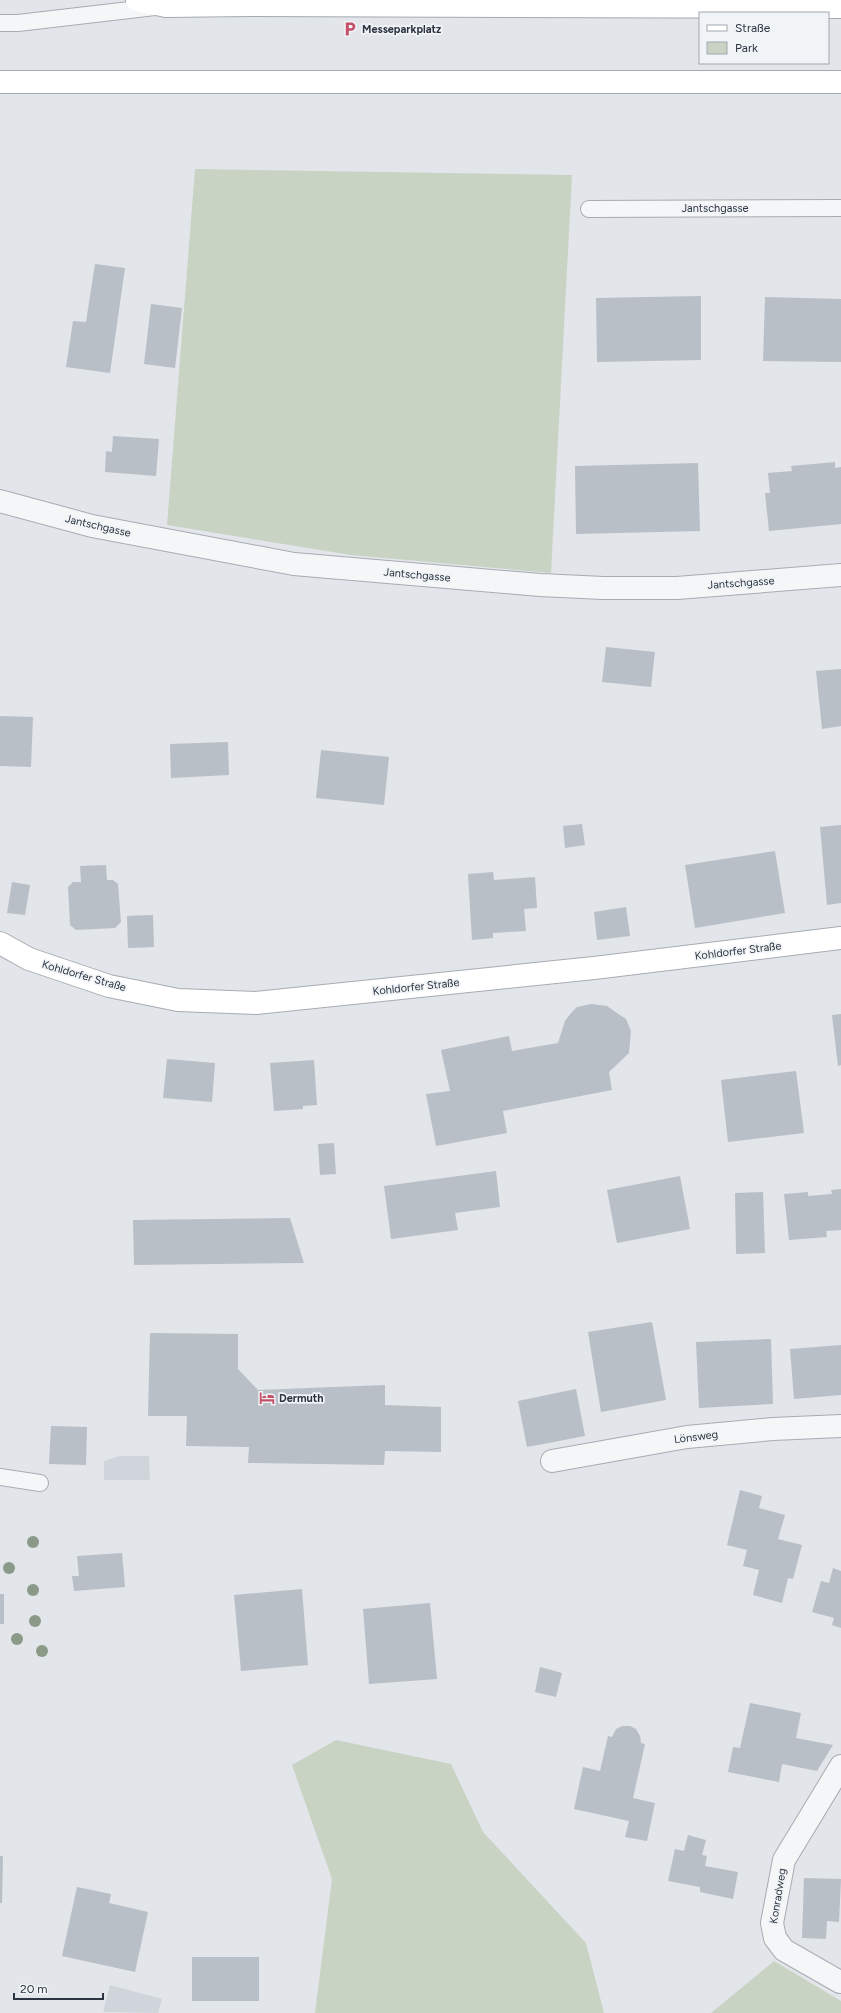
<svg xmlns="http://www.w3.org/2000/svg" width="841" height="2013" font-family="Figtree,sans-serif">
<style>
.built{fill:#d0d5db}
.green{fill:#c8d3c4}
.building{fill:#b9bfc6}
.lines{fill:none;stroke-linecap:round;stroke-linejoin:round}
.lane-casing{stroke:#a7acb3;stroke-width:18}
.street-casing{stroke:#a7acb3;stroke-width:24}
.secondary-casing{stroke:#a7acb3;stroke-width:24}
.primary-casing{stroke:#a2aab4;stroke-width:24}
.lane{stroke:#f4f6f8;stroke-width:16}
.street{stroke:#f4f6f8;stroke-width:22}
.secondary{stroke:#fff;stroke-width:22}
.primary{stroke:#fff;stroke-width:22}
.tree{fill:#8a9988}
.labels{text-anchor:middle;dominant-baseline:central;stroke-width:3.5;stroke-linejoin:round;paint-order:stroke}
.poi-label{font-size:11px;font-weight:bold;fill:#2b3440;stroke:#f1f4f7;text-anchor:start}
.street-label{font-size:11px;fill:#2b3440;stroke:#f1f4f7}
</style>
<rect width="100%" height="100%" fill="#e2e5e9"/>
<path class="built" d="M119 1456H149L150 1480H104V1461Z
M110 1985 162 1999 158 2013 103 2012Z"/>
<path class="green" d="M195 169 572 175 551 573 351 555 167 525Z
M336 1740 451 1764 483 1832 586 1943 604 2013H315L332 1879 292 1765Z
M774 1961 841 2001V2013H711Z"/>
<path class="building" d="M95 264 125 268 110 373 66 367 73 321 86 322Z
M701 296V360L597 362 596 298Z
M765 297 841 299V362L763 361Z
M151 304 182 308 175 368 144 364Z
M113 436 159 439 156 476 105 472 106 451 112 452Z
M835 462V468L841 467V524L769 531 765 493H770L768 473 792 471 791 466Z
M698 463 700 531 576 534 575 466Z
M606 647 655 652 651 687 602 682Z
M841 669V726L822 729 816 671Z
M0 716 33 717 31 767 0 766Z
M228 742 229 775 171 778 170 744Z
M321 750 389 757 384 805 316 798Z
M582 824 585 845 565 848 563 826Z
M841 825V903L827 905 820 827Z
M775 851 785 913 695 928 685 865Z
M106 865 107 880H113L118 884 121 922 115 928 76 930 70 925 68 887 73 882H81L80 866Z
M493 872 494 880 535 877 537 908 524 909 526 931 493 933V938L472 940 468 874Z
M12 882 30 885 25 915 7 913Z
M626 907 630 936 597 940 594 912Z
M153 915 154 947 128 948 127 916Z
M591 1004 607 1006 617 1013 626 1019 631 1031 629 1053 609 1072 612 1090 503 1111 507 1133 436 1146 426 1094 450 1091 441 1050 509 1036 512 1051 558 1043 565 1021 571 1013 577 1007Z
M841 1014V1065L838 1066 832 1015Z
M167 1059 215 1063 212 1102 163 1098Z
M314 1060 317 1105 303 1106V1109L274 1111 270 1063Z
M796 1071 804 1133 728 1142 721 1080Z
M334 1143 336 1174 320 1175 318 1144Z
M496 1171 500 1207 455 1213 458 1230 391 1239 384 1186Z
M680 1176 690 1229 617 1243 607 1190Z
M841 1189V1230L826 1231 827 1237 789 1240 784 1194 808 1192V1196L832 1194 831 1190Z
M763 1192 765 1253 736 1254 735 1193Z
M290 1218 304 1263 134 1265 133 1220Z
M652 1322 666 1400 601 1412 588 1332Z
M150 1333 238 1334V1369L258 1390 385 1385V1405L441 1407V1452L385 1451 384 1465 248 1463 249 1447 186 1446 187 1416H148Z
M771 1339 773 1404 699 1408 696 1342Z
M841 1345V1395L794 1399 790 1349Z
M576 1389 585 1436 527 1447 518 1401Z
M51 1426 87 1427 86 1465 49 1464Z
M740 1490 762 1496 759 1508 785 1515 778 1539 802 1545 793 1579 788 1578 782 1603 753 1595 759 1570 743 1566 747 1550 727 1545Z
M122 1553 125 1587 74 1591 72 1576H79L77 1556Z
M833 1568 841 1571V1628L832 1625 834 1618 812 1612 821 1581 829 1583Z
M302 1589 308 1665 241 1671 234 1595Z
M0 1594H4V1624H0Z
M430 1603 437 1679 369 1684 363 1609Z
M540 1667 562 1673 556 1697 535 1692Z
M750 1703 801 1713 796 1738 833 1745 817 1771 782 1764 779 1782 728 1772 733 1747 740 1748Z
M622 1726H630L636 1729 640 1736 641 1743 645 1744 633 1798 655 1803 647 1841 625 1837 629 1821 574 1809 583 1767 600 1771 608 1736 612 1737 616 1729Z
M688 1835 706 1840 702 1855 707 1856 705 1866 738 1872 733 1899 700 1892V1887L668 1881 675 1849 684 1851Z
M0 1856H3L2 1903H0Z
M804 1878 841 1879 839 1922 827 1921 826 1939 802 1938Z
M77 1887 111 1894 109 1903 148 1912 135 1972 62 1956Z
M192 1957H259V2001H192Z"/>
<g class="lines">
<g class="lane-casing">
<path id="lane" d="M0 23H18L155 7
M589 209 841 208
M0 1477 40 1483"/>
</g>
<g class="street-casing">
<path id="street" d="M0 501 92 526 294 564 540 585 603 588H677L841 575
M552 1461 687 1437 773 1429 841 1426
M840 1982 784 1950 775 1938 772 1923 784 1860 841 1766"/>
</g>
<g class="secondary-casing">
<path id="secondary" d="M0 943 29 959 109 986 178 1000 256 1003 594 968 841 938"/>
</g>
<g class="primary-casing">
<path id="primary" d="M137 0 166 6 248 5 841 7
M0 82H841"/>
</g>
<use href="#lane" class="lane"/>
<use href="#street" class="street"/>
<use href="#secondary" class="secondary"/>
<use href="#primary" class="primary"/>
</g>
<g class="tree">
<circle cx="33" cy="1542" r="6"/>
<circle cx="9" cy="1568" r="6"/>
<circle cx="33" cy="1590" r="6"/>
<circle cx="35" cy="1621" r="6"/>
<circle cx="17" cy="1639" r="6"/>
<circle cx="42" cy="1651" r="6"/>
</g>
<defs>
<g id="parking-bare" transform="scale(1.2)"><path d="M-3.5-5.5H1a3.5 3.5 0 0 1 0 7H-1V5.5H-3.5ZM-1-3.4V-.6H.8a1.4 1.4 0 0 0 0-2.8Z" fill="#c65068" stroke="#f1f4f7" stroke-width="2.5" paint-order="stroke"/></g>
<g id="hotel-bare" transform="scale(1.2)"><path d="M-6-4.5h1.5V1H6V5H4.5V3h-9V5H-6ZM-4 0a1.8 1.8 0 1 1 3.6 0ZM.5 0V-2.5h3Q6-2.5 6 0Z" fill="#c65068" stroke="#f1f4f7" stroke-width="2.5" paint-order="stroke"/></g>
</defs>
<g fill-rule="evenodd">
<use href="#parking-bare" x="350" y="29"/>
<use href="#hotel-bare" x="267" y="1398"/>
</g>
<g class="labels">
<g class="poi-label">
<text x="362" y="29">Messeparkplatz</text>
<text x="279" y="1398">Dermuth</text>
</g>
<g class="street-label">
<text x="715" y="208">Jantschgasse</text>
<text transform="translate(98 526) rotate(13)">Jantschgasse</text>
<text transform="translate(417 575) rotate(5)">Jantschgasse</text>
<text transform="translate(741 583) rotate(-4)">Jantschgasse</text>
<text transform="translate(738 951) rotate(-7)">Kohldorfer Straße</text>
<text transform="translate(84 976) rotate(16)">Kohldorfer Straße</text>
<text transform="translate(416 987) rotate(-6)">Kohldorfer Straße</text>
<text transform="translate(696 1437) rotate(-7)">Lönsweg</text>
<text transform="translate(778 1896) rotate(-81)">Konradweg</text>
</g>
</g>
<rect x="699" y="12" width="130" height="52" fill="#f1f4f7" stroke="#a2a7ae"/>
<rect x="707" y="25" width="20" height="6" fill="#ffffff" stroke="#a2a7ae"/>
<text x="735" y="32" font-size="12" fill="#2b3440">Straße</text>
<rect x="707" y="42" width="20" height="12" fill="#c8d3c4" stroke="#a2a7ae"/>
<text x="735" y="52" font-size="12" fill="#2b3440">Park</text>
<path d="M14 1993v6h89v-6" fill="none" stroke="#2b3440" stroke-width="2"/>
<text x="20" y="1993" font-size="12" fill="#2b3440" stroke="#f1f4f7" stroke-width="3" paint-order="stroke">20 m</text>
</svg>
